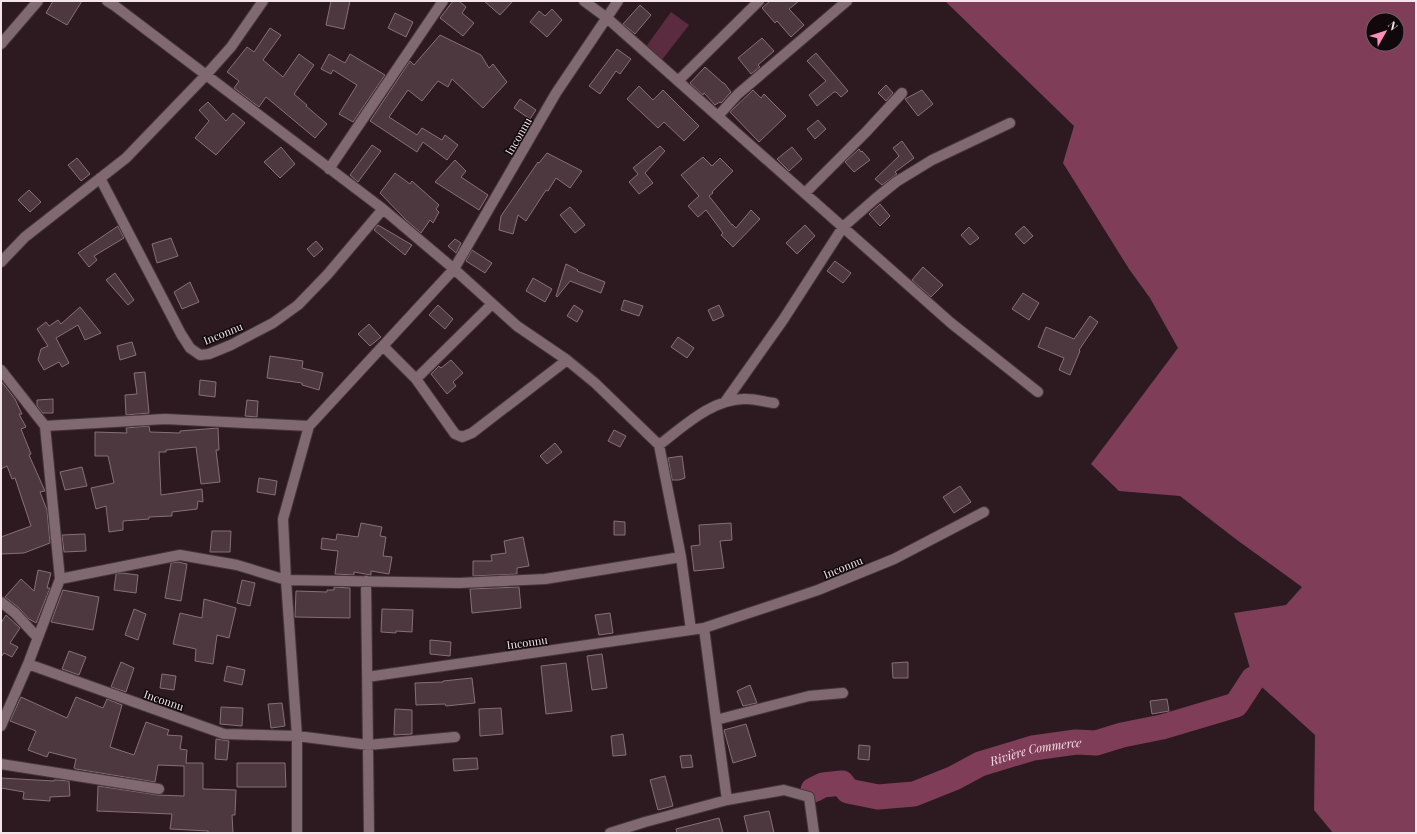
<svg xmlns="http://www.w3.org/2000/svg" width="1417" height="834" font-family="'Playfair Display',serif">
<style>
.green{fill:#5b2b3f}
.water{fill:#803d58;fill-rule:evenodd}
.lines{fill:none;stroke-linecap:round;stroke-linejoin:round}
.river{stroke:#803d58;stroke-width:25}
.building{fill:#4d3840;stroke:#876f77}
.minor-casing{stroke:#45363c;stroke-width:12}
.minor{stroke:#806971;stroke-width:10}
.labels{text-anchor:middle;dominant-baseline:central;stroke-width:3;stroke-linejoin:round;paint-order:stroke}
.street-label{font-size:11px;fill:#f3e5ea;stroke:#10080b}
.water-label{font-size:12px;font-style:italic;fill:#f3dee5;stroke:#10080b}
</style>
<rect width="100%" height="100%" fill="#2d1a21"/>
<path class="green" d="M671 12 689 25 661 61 645 48Z"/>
<path class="water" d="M945 1H1416V833H1333L1314 810 1315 735 1253 679 1234 613 1286 605 1302 587 1237 540 1180 496 1119 491 1091 464 1178 348 1150 298 1129 269 1063 163 1074 126ZM1373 20H1397V44H1373Z"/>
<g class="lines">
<path class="river" id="s1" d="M813 790 823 785 842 783 848 791 878 797 914 794 954 778 980 764 1033 748 1076 742 1096 743 1122 735 1162 727 1236 705 1253 679"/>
</g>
<path class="building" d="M53 1H82L67 25 46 13Z
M331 1H350L344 29 326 25Z
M453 1H459L466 7 462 13 474 23 463 36 440 18Z
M484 1H513L500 15Z
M770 1H799L789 9 804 25 791 37 777 21 775 23 762 8Z
M640 5 651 15 635 34 623 24Z
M552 9 562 20 547 37 530 22 539 11 545 16Z
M395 13 413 22 406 37 388 28Z
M270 28 281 35 263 60 283 77 299 54 314 65 294 94 307 105 306 106 327 124 315 138 266 97 259 107 234 88 239 81 227 72 247 47 254 52Z
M440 35 481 55 489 68 493 64 507 82 483 108 452 79 448 87 438 81 422 101 408 90 389 117 417 135 422 128 442 140 445 135 458 145 447 160 423 142 417 152 370 121 410 61 414 65Z
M762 38 774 51 758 65 760 67 751 74 738 58Z
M617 49 631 59 620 74 616 71 600 94 589 86Z
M816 53 848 91 841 97 836 92H834L817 106 809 95 826 81 807 61Z
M329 54 345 63 350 54 385 75 353 122 339 114 357 85 333 70 331 74 321 69Z
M705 67 723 83H724L731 92 721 103 720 102 715 105 704 93 703 95 690 83Z
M886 85 893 93 886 101 878 93Z
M639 86 653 100 663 90 699 126 684 141 664 122 658 128 627 99Z
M753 90 761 98 764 94 786 116 759 142 730 112Z
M922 90 933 104 918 116 905 99Z
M520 99 536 110 530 119 514 108Z
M208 102 226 121 233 113 245 123 216 155 195 138 209 121 199 110Z
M818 120 826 129 815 139 807 129Z
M902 141 914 158 895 172 897 174 882 185 875 179 899 156 893 148Z
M372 145 381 151 358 182 350 175Z
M660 146 665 151 645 173 653 183 639 194 629 182 638 174 633 168Z
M281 147 295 164 280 178 264 162Z
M792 147 802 159 789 171 777 159Z
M859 149 861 152 862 151 870 160 854 172 845 162Z
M547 153 582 171 570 188 556 178 548 191 546 190 526 221 518 215 513 234 499 230 501 216 538 162 539 163Z
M703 157 712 166 720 158 733 171 712 192 713 193 709 196 732 225V224L736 228 751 210 760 219 733 247 721 235 723 233 706 210 698 217 688 206 699 196 681 175Z
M77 158 90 174 81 181 68 165Z
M455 160 466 171 461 177 488 195 479 210 435 182Z
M395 173 410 184 412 181 439 205 436 209 439 212 433 223 430 220 421 233 406 220 380 193Z
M29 190 41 202 30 212 18 200Z
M880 204 890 216 880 226 869 214Z
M570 207 585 225 575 233 560 215Z
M378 225 412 245 405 255 374 230Z
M805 225 815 236 797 254 786 243Z
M118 226 124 238 94 256 97 260 89 267 78 253Z
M1024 226 1033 236 1024 244 1015 234Z
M969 227 979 238 970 245 961 235Z
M171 238 178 256 157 263 152 244Z
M455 239 461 243 456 253 448 246Z
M316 241 323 249 314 257 307 249Z
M472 250 492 263 485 273 466 261Z
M835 261 851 273 843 283 827 271Z
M566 264 578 270 577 271 605 282 601 293 570 281 557 297 556 296Z
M923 267 943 285 931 297 912 280Z
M115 273 134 300 128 305 106 280Z
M533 278 552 289 545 302 526 291Z
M190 282 199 302 182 309 174 292Z
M1023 293 1039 303 1029 320 1012 309Z
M624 300 643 306 639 316 621 310Z
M438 305 453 319 445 329 429 315Z
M574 305 583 311 577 322 567 316Z
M719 305 724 316 713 321 708 310Z
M80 307 101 333 85 340 78 325 56 338 69 363 62 367 59 362 44 370 38 360 41 349 48 346 37 329 46 322 49 326 58 320 61 324Z
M1090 316 1098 322 1079 350 1080 351 1070 375 1059 370 1064 358 1038 347 1046 327 1074 339Z
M369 324 381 337 370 346 358 334Z
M678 337 694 348 687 358 671 347Z
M132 342 136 355 120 360 117 346Z
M270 356 303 361 302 368 323 373 319 390 302 385V383L267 378Z
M451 360 463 373 453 382 456 386 447 394 431 374 439 366 441 368Z
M145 372 149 413 126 415 125 395 137 394 134 373Z
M200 380 216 382 215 397 199 395Z
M1 381 15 399 22 414H19L26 427 21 429 31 454 29 455 45 491 40 492 47 510 50 543 24 553 1 554V537L31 526 15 478 12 479 7 466 1 469Z
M53 399V413H43L37 406V400Z
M247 400 258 401 257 417 245 416Z
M149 426 150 432 180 433V431L218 428 219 450H216L220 482 201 484 196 447 166 450V452H159L161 495 202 489 203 502 198 501 197 509 172 512V516L149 517V519L123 521V530L109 532 106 506 96 509 91 488 114 483 108 456H95V432L127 433 126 428Z
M614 430 626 436 620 447 608 441Z
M555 443 562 452 547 464 540 456Z
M682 456 685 478 679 480H672L668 458Z
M82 467 87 486 65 490 60 472Z
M259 478 277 481 275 495 257 492Z
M960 486 971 502 954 513 943 497Z
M614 521 625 522V535H614Z
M361 523 382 527 380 536 386 537 383 556 392 557 389 574 371 571V575L354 572V575L335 574 338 551 321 549 322 538 336 540 337 534 358 537Z
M731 523 732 540 720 541 724 568 694 571 691 546 700 545 699 525Z
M212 531H231L230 552H210Z
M85 534 86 551 64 552 62 535Z
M523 537 529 566 517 568V574L473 576V561H492L491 555 506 553 504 541Z
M178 562 187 564 181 601 165 598 171 563Z
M38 570 51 573 47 588H50L36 623 29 619 19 608 5 597 21 579 34 591Z
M122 573 138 575 136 593 114 590 116 574Z
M242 580 255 583 250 606 237 603Z
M334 587 350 588V618L295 617 296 591 327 592V590H334Z
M519 587 521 608 472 613 470 589Z
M63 590 99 597 93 630 51 622Z
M204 599 236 608 229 638 217 635 213 664 195 661 196 649 173 644 180 613 202 618Z
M134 609 146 614 138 640 125 635Z
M382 609 413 610 412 632 396 631V633L381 632Z
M610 613 613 633 599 635 595 615Z
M6 615 20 628 10 643 18 647 12 657 4 653 1 657V623Z
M430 640 451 642 450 656 430 654Z
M69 651 86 657 79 675 62 669Z
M602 654 607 688 592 690 587 656Z
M121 662 134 668 126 692 111 687Z
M908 662V678H893L892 663Z
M566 663 572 711 546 714 541 666Z
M227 666 245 670 242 685 224 681Z
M162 674 176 676 174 690 160 688Z
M472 678 475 703 446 706 445 704 416 705 415 683 443 682V681Z
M750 685 757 703 743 706 737 691Z
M21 697 67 718 76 697 103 708 107 699 122 705 110 747 134 755 146 722 169 730 167 735 182 736 180 749 187 750 186 763H203V789L236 790 235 815H232L233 833H208V831L170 829 172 814 97 811 98 786 158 795 184 796V766L158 765 155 782 76 769 74 768 76 759 49 752 47 757 28 750 36 731 10 721Z
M1167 699 1169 711 1152 714 1150 701Z
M282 703 285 726 271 728 268 704Z
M221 707 243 708 242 726 220 724Z
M501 708 503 734 480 736 479 709Z
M395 709 412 710V734L394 735Z
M746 724 756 756 733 763 724 730Z
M623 734 626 755 613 756 611 736Z
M216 739 229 741 227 760 215 759Z
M859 745 870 746 869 760 858 759Z
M691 755 693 767 682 768 680 756Z
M477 758 478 769 454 771 453 759Z
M237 763H285L286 787H237Z
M665 776 673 806 658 810 650 780Z
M1 778 54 781V780H57L69 781 70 796 50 797V801L23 799 24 792 1 788Z
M769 811 774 833H748L744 816Z
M719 818 723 833H677L676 829Z"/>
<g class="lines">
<g class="minor-casing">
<path id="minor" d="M107 1 115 6 383 209 454 269 517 326 567 360 595 383 659 445C683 427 714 397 747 399 756 399 765 402 774 403
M584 1 607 18 951 323 1038 392
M1 44 38 1
M678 81 759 1
M718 116 738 94 847 1
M329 169 443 1
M100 178 181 334 190 348 200 355 209 354 231 345 273 323 298 305 327 275 383 209
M805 193 866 132 902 93
M1 262 25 237 126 158 206 75 231 47 263 1
M383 346 416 379 492 304
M1 370 45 426
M416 379 455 434 462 437 472 433 567 360
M725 402 783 320 843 227 875 199 896 182 932 160 1010 123
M659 445 681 557 691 630
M60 579 180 555 237 565 286 580 459 583 545 579 681 557
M366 581 369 833
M1 602 15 613 37 637
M704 628 716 720
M28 664 224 734 297 736 368 745 455 737
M367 677 704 628 818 590 894 559 984 512
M1 726 28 664 60 579 45 426 165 419 309 426
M1 764 159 789
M727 800 716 720 809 696 843 693
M297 833V736L286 580 283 519 309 426 454 269 556 93 618 1
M610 833 645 822 727 800 784 790 809 797 814 833"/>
</g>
<use href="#minor" class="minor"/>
</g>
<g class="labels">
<g class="street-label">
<text transform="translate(518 136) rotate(-60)">Inconnu</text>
<text transform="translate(223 333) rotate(-22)">Inconnu</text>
<text transform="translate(843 567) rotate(-22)">Inconnu</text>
<text transform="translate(527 642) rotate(-8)">Inconnu</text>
<text transform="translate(164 700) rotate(19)">Inconnu</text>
</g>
<g class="water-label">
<text stroke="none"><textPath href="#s1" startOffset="237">Rivière Commerce</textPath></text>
</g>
</g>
<rect width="1417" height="834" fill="none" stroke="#f3e5ea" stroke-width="4"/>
<g transform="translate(1385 32) rotate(51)"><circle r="19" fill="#10080b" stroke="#6b6064"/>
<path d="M0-3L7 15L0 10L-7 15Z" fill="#ff8ebb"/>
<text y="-6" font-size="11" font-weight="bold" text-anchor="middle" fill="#f3e5ea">N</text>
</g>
</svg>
